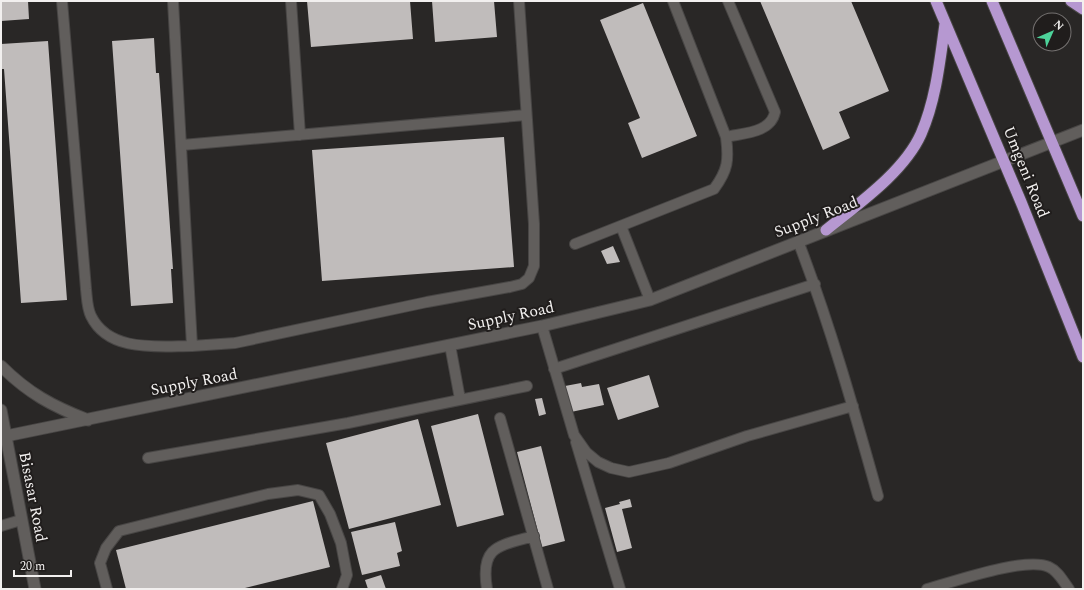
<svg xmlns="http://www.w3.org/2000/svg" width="1084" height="590" font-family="Spectral,serif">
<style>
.building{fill:#c0bcbb}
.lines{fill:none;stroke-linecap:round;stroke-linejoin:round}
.service-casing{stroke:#484645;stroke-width:12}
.minor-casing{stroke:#484645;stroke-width:13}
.trunk-casing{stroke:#484645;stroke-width:13}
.service{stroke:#615e5c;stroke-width:10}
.minor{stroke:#615e5c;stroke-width:11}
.trunk{stroke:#b698d1;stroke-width:11}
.labels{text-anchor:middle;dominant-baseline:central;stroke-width:4;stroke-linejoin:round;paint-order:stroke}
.street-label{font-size:16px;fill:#f2f0ef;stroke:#201d1c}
</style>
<rect width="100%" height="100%" fill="#292726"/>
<path class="building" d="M1 1H28L29 19 1 21Z
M307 1H410L413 39 311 47Z
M432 1H494L497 37 435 42Z
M760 1H851L889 91 839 112 850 138 823 150Z
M643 3 697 136 642 158 628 123 640 118 600 20Z
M154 38 156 73H159L173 269H171L173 303 131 306 112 41Z
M48 41 67 300 21 303 4 69H1V44Z
M504 137 514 267 322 281 312 150Z
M613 246 620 262 607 264 601 251Z
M649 375 659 407 618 420 607 388Z
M581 383 582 387 599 384 604 405 571 412 565 386Z
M542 398 546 414 539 416 535 399Z
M478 414 504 515 457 527 431 426Z
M418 419 441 505 349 529 326 443Z
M541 446 565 541 542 547 517 452Z
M630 499 632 507 622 509 632 548 617 552 605 508 620 504 619 502Z
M313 501 330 567 241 589H126L116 550Z
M395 522 402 551 397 553 400 566 362 575 351 532Z
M381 575 386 589H368L365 580Z"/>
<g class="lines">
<g class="service-casing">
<path id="service" d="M62 1 86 289C87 298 87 308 91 316 109 353 159 346 192 346
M173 1 192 346 235 343 427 302 510 287 522 284 529 278 534 266V224L519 1
M291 1 300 135
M726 137C743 133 771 133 775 112L728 1
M182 145 526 115
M621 226 650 300
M798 241C830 324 854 410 878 496
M575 244 714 189C728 170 729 160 726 137L673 1
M542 326 574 435 586 452 598 462 611 468 629 472 669 463 747 436 853 406
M450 345 460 399
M554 369 815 284
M500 418 548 589
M576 442 620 589
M148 458 348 423 527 386
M1 526 21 520
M107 589 100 563 106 548 119 531 268 494 298 490 319 495 330 514 341 543 347 575 342 589
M487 589C480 546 498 546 534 536
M927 589C953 582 1026 556 1049 567 1058 571 1063 581 1069 589"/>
</g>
<g class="minor-casing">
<path id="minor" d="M1 366C28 393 52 406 88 420
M1 410 35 589
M6 436 542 326 650 300 1083 130"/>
</g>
<g class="trunk-casing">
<path id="trunk" d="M936 1 1021 202 1083 357
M992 1 1083 216
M1071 1 1083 9
M826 230C858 204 904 172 921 134 936 100 940 60 945 24"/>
</g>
<use href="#service" class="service"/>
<use href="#minor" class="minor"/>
<use href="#trunk" class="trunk"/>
</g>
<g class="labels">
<g class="street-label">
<text transform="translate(1026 172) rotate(68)">Umgeni Road</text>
<text transform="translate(816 217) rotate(-21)">Supply Road</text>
<text transform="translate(511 316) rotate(-12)">Supply Road</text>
<text transform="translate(194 382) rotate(-11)">Supply Road</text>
<text transform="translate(33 497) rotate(79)">Bisasar Road</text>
</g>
</g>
<rect width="1084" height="590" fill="none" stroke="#f2f0ef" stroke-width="4"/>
<g transform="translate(1052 32) rotate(45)"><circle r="19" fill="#201d1c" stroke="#747170"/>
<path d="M0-3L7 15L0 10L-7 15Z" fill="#4dd39a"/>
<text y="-6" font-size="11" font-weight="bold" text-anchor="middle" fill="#f2f0ef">N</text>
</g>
<path d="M14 570v6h57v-6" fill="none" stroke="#f2f0ef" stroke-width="2"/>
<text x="20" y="570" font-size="12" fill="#f2f0ef" stroke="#201d1c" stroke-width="3" paint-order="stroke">20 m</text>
</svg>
